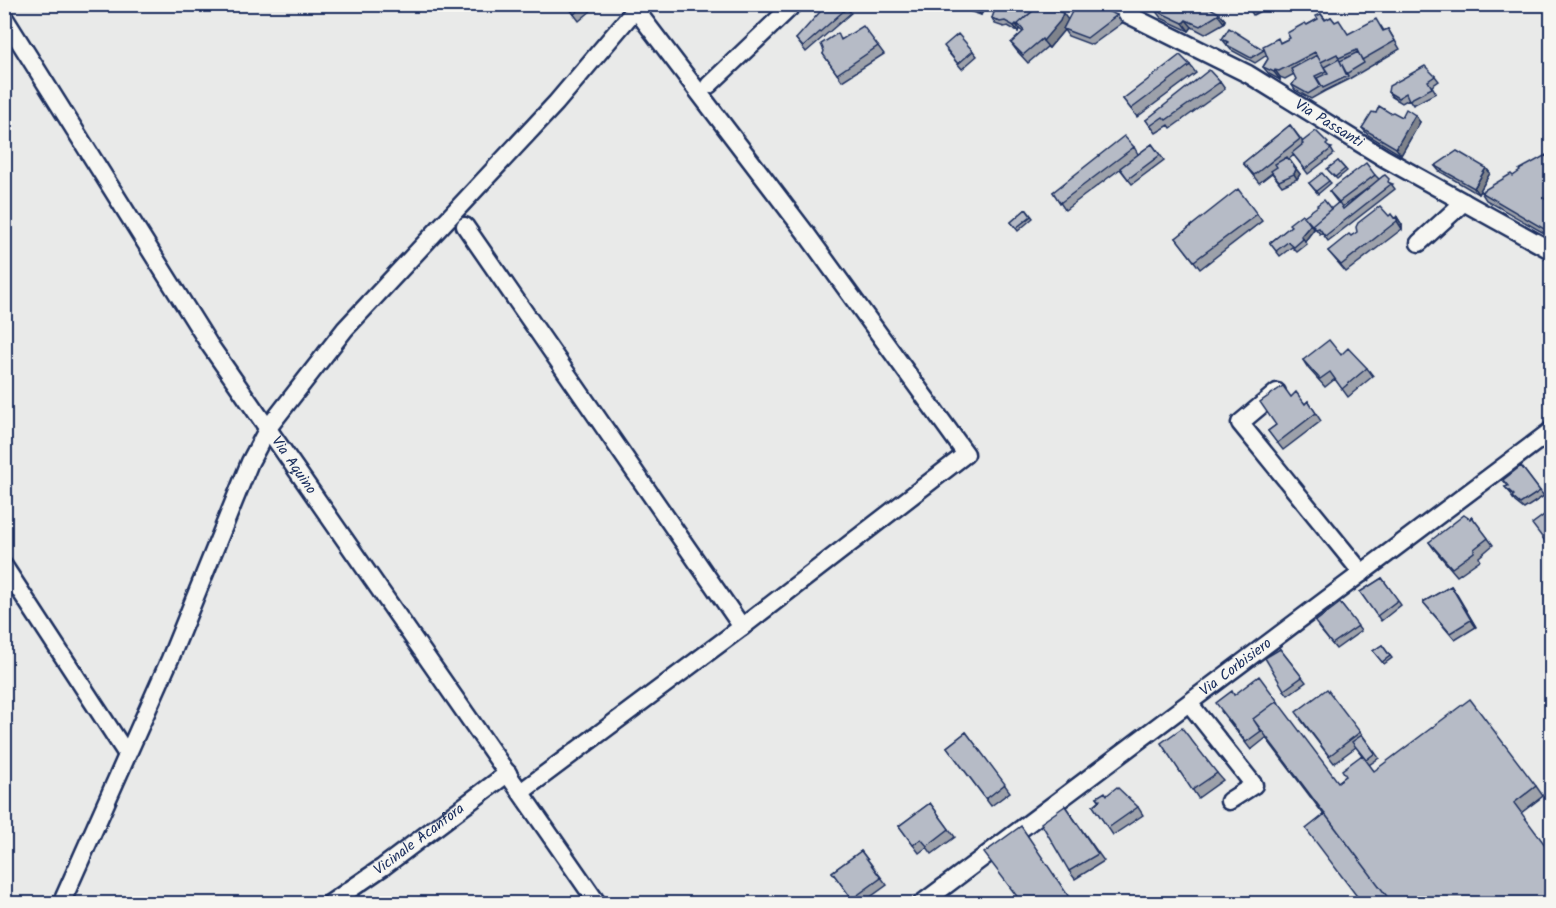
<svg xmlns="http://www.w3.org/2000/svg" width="1556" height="908" font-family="Kalam,sans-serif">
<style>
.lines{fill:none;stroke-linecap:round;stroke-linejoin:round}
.minor-casing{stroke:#1b2f5e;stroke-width:21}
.minor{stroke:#f6f6f2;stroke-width:16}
.wall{fill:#9da1aa;stroke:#1b2f5e;stroke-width:1.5;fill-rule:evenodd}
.shaded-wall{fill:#7f838b;stroke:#1b2f5e;stroke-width:1.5}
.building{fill:#b6bbc6;stroke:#1b2f5e;stroke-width:1.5}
.labels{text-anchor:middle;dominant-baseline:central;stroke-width:6;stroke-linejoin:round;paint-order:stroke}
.street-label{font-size:15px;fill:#1b2f5e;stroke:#f6f6f2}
</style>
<rect width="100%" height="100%" fill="#e9eae9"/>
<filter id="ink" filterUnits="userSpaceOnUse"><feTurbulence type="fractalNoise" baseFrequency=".0167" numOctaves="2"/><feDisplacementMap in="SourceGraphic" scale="12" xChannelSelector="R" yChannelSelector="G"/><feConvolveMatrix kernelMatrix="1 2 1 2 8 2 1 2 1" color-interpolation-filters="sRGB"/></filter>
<g filter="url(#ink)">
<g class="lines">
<g class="minor-casing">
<g id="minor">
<path id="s1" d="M1103 4 1129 15 1248 74 1384 158 1552 251"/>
<path id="s2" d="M4 17 209 344 598 904"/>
<path d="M709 85 794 4"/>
<path d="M465 226 742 627"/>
<path d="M1419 243 1464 202"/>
<path d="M1277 392 1240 423 1362 573"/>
<path d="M4 566 126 753"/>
<path d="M1189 703 1254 785 1229 801"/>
<path d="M521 792 742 627 966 454 805 232 636 10"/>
<path d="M61 904 170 659 250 462 268 428 345 329 556 103 640 4"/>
<path id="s3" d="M329 904 383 867 508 773"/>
<path id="s4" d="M921 904 1552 430"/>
</g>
</g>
<use href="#minor" class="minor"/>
</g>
<path class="wall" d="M566 4H599L579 21Z
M962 4H994L987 10 985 9 986 11H983L981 15 966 10Z
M1248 4H1270V6L1253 15 1250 10Z
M847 8 851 13 806 52 796 39Z
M1155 10 1219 13 1225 20 1224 23 1205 34 1192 27 1189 31 1161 18Z
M1321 14 1326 20 1331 17 1335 22 1348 34 1381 26 1384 31 1388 29 1400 49 1349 79 1325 91 1311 99 1295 90 1292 85 1296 79 1294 74 1285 79 1280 77V80L1269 74 1263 67 1268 59 1267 55 1255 63 1231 50 1222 39 1264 50 1290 38 1307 25 1318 19Z
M1117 15 1122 23 1092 45 1068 36 1064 30 1049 48 1047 47 1028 63 1017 51 1011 43 1023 32 1019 29 1018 32 1008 26 1004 27 995 24 992 18 1068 20Z
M842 39 878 46 884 54 842 81 823 54Z
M947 51H973L977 56 962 69Z
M1190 65 1196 73 1137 117 1123 99Z
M1435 76 1439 81 1432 86 1436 93 1413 105 1409 99 1402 103 1392 97 1388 92Z
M1220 82 1225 89 1171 128 1169 125 1156 133 1146 120Z
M1376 113H1390L1402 117 1420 122 1401 155 1368 135 1362 128Z
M1290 125 1303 142 1332 148 1331 149 1334 154 1308 174 1294 155 1289 159 1300 174 1297 179 1282 186 1272 173 1259 183 1243 163Z
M1152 144 1164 160 1132 184 1120 169 1065 210 1053 192 1134 147 1138 154Z
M1338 161 1347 171 1337 179 1329 171Z
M1551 163V237L1486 200 1481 192 1513 176Z
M1435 166 1486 168 1490 173 1478 194 1439 171Z
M1375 175 1379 179 1393 184 1392 185 1395 189 1328 241 1322 233 1320 234 1315 228 1305 241 1307 244 1297 252 1292 247 1280 256 1270 243 1304 216 1331 209 1338 203 1329 191ZM1371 186 1343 209 1342 207Z
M1329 181 1331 183 1318 194 1309 183Z
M1026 209 1033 218 1018 231 1011 222Z
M1257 214 1262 221 1200 269 1176 238Z
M1389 216 1394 218 1397 217 1402 225V229L1346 272 1328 251 1351 236Z
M1341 355 1367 368 1373 376 1348 397 1335 379 1325 387 1308 368 1303 360Z
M1291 397 1305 404 1308 401 1321 421 1283 450 1268 431 1276 425Z
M1521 466 1544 496 1524 509 1515 502 1512 497 1513 496 1505 487 1508 486Z
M1472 517 1493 545 1479 557 1480 560 1457 576 1434 549 1429 542Z
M1382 578 1401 605 1381 621 1360 592Z
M1451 586 1476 627 1455 640 1423 602Z
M1340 603 1361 631 1336 649 1318 627Z
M1382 645 1392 658 1384 664 1373 651Z
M1280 649 1306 682 1288 695 1284 690Z
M1234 695 1338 782 1346 776 1362 755 1356 747 1334 763 1301 720 1360 732 1379 758 1369 765 1374 771 1536 786 1543 796 1521 813 1324 815 1266 738 1251 750 1221 711Z
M966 732 1010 792 991 806 947 747Z
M1161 743 1217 773 1223 780 1198 798Z
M1107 795 1138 807 1143 815 1113 835 1093 806 1100 801 1097 797Z
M930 803 955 837 932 854 927 847 919 853 899 826Z
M1065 806 1104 861 1075 879 1069 871Z
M861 851 887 885 862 903H855L832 872Z"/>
<path class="shaded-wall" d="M977 4 983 11 981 15 975 8Z
M1063 13 1068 20 1063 29 1064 30 1049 48 1043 41Z
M1219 13 1225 20 1224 23 1218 15Z
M1186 20 1192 27 1189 31 1183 23Z
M1016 24 1019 29 1018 32 1014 26Z
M1275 70 1280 77V80L1274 72Z
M1415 115 1420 122 1401 155 1396 148Z
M1486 168 1490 173 1478 194 1474 188Z
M1296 169 1300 174 1297 179 1294 174Z
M1397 217 1402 225V229L1397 221Z
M1311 224 1314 229 1305 241 1301 236Z
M1451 586 1456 593 1476 627 1471 620Z"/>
<path class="building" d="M567 4H585L574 14Z
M827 4H844L847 8 803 47 796 39Z
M966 4H977L975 8Z
M997 4H1034L1039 5 1018 24 1020 27 1016 24 1014 26 1005 21 1000 22 992 18Z
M1076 4H1089L1117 15 1087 38 1063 29Z
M1158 4H1203L1219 13 1218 15 1200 26 1186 20 1183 23 1155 10Z
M1248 4H1259L1250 10Z
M1040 5 1063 13 1060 21 1043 41 1042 39 1023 55 1011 43 1024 31 1018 24Z
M1321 14 1325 20 1331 17 1335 22 1339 20 1348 34 1376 19 1383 31 1388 29 1395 41 1362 60 1357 50 1339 58 1337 54 1321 62 1315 52 1279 71 1275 70 1274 72 1263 67 1268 59 1263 46 1278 38 1280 43 1290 38 1287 33 1305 23 1307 25 1318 19 1316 16Z
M863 26 878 46 837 74 823 54 824 51 821 44 838 33 841 40Z
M1229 28 1264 50 1251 58 1227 45 1228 42 1222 39Z
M958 34 973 51 958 64 944 46Z
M1358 52 1364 63 1346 74 1340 61Z
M1180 55 1190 65 1131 109 1123 99Z
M1317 55 1326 71 1315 76 1321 86 1308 94 1292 85 1296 79 1291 69Z
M1339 59 1348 76 1323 88 1317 78 1328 73 1324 67Z
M1425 66 1435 76 1428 81 1432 88 1409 100 1406 93 1398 98 1388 92 1389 86Z
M1209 70 1220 82 1166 120 1163 117 1150 126 1146 120Z
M1379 106 1390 113 1393 112 1402 117 1406 109 1415 115 1396 148 1362 128 1372 112 1376 113Z
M1290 125 1300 139 1254 175 1243 163Z
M1316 131 1328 143 1326 145 1331 149 1305 169 1292 153 1303 144 1302 142Z
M1124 136 1134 147 1060 203 1053 192Z
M1152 144 1160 155 1128 179 1120 168Z
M1457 151 1486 168 1474 188 1435 166Z
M1546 155 1551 164V202L1542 197 1551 203V233L1481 192 1511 174 1513 176 1520 171 1519 170Z
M1287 157 1296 169 1294 174 1279 181 1271 171 1277 167 1275 164Z
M1338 161 1345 169 1335 177 1327 169Z
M1366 163 1375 175 1339 202 1343 209 1383 176 1385 175 1389 179 1388 182 1391 184 1325 236 1319 228 1316 229 1312 225 1339 202 1329 191Z
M1322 173 1329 181 1316 191 1309 183Z
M1238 189 1257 214 1194 261 1176 238Z
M1324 200 1331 209 1312 225 1313 226 1312 227 1304 216 1318 206 1317 205Z
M1380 206 1389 216 1391 214 1394 218 1397 217V221L1341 265 1328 251 1349 234 1351 236 1357 232 1356 227 1358 223Z
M1026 209 1031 216 1016 228 1011 222Z
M1302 214 1311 224 1301 236 1303 239 1294 247 1288 242 1276 251 1270 243 1291 226 1289 224Z
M1329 340 1341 355 1348 348 1367 368 1342 389 1330 372 1320 379 1303 360Z
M1283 386 1291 397 1296 392 1305 404 1308 401 1316 413 1277 443 1268 431 1276 425 1260 402Z
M1521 466 1540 491 1520 504 1512 497 1514 495 1505 487 1508 486 1503 480Z
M1551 510V549L1532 524Z
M1464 515 1470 519 1472 517 1488 538 1474 549V552L1452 568 1429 542Z
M1382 578 1398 600 1377 616 1360 592Z
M1451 586 1471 620 1450 633 1423 602Z
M1340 603 1358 626 1332 644 1315 622Z
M1382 645 1390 656 1382 662 1373 651Z
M1280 649 1302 677 1284 690 1265 658Z
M1259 676 1279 703 1277 701 1253 719 1261 731 1246 742 1216 703 1232 691 1234 695Z
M1327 689 1360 732 1329 756 1296 712Z
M1470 699 1536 786 1514 803 1551 853V903H1392L1253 719 1277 701 1338 782 1346 776 1342 770 1362 755 1374 771Z
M1182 728 1217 773 1192 790 1161 743Z
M966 732 1005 784 986 799 947 747Z
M1362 735 1375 753 1366 760 1352 742Z
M1117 787 1138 807 1108 828 1093 806 1100 800 1097 797 1105 792 1107 795Z
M930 803 949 829 927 846 921 839 913 845 899 826Z
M1065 806 1098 854 1069 871 1041 823Z
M1325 814 1392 903H1362L1306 829Z
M1021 826 1073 903H1022L984 853Z
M861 851 881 878 852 899 832 872Z"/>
</g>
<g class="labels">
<g class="street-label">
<text stroke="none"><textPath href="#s1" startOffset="256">Via Passanti</textPath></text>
<text stroke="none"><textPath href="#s2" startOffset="534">Via Aquino</textPath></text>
<text stroke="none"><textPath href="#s4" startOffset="394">Via Corbisiero</textPath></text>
<text stroke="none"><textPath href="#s3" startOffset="111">Vicinale Acanfora</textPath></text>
</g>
</g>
<rect width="1556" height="908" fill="none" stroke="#f6f6f2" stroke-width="24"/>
<rect x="12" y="12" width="1532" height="884" fill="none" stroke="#1b2f5e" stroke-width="2" filter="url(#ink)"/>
</svg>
